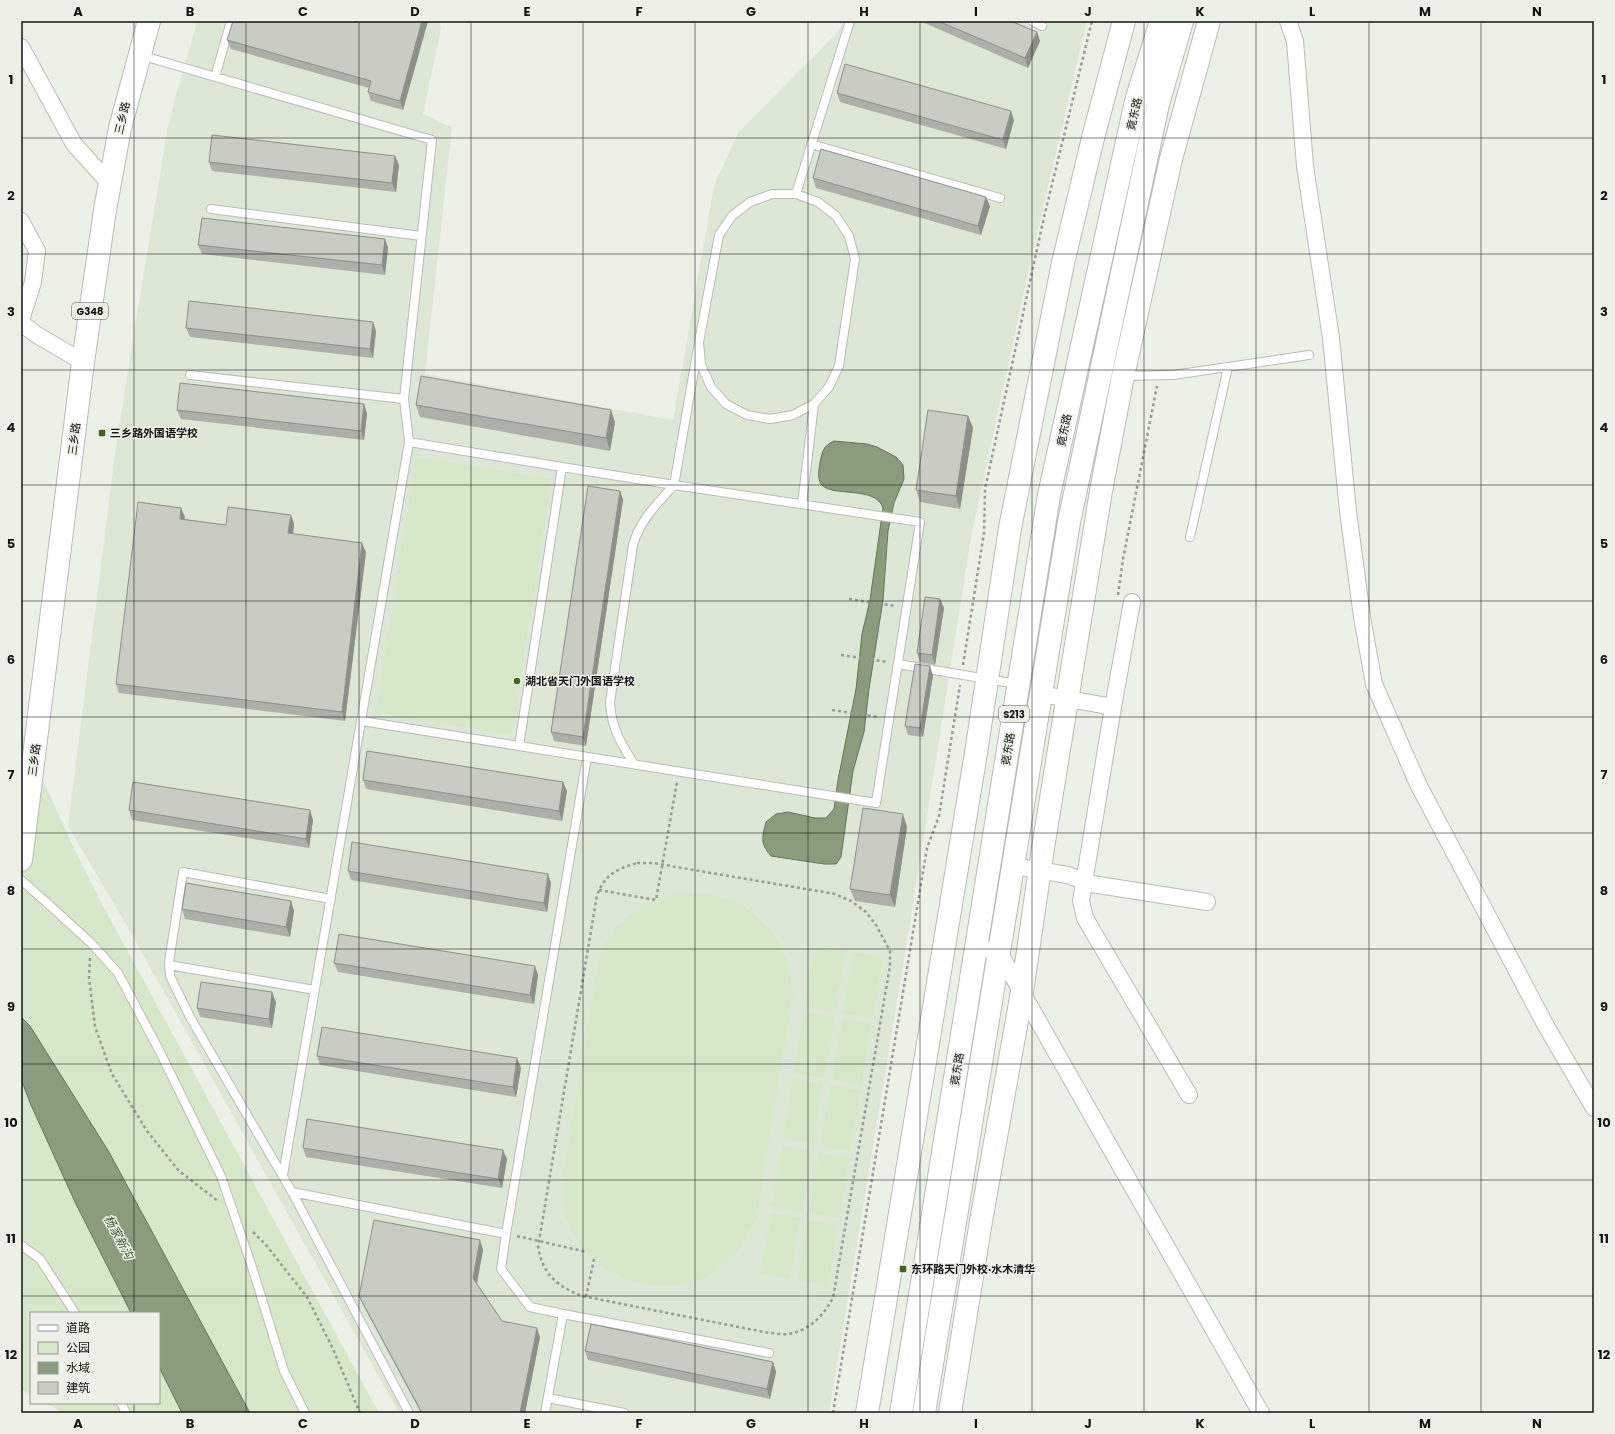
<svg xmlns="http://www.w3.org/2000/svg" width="1615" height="1434" font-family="Poppins,'Noto Sans SC',sans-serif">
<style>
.built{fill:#dde7d6}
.green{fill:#d6e7ca}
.water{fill:#8a9b7e;stroke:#66735e}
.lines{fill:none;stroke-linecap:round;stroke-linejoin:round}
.service-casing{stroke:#b9beb4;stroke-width:10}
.minor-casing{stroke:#b9beb4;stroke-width:18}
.primary-casing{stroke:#b9beb4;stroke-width:24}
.trunk-casing{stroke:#b9beb4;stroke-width:24}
.path{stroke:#989c95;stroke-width:2.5;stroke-dasharray:3 3;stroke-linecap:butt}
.service{stroke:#fff;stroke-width:8}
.minor{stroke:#fff;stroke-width:16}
.primary{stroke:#fff;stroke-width:22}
.trunk{stroke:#fff;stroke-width:22}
.wall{fill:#abb0a8}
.shaded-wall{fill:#8b9088}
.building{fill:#c7cdc3;stroke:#8b9088}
.grid{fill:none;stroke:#131512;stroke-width:1;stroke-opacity:0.55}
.poi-dot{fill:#42661e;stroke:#ebf1e7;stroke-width:1.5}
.labels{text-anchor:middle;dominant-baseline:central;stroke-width:3;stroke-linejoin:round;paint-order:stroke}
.shield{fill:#ebf1e7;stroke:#545752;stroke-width:1}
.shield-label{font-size:10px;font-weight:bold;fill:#131512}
.street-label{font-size:11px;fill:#131512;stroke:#ebf1e7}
.poi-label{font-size:11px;font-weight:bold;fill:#131512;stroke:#ebf1e7;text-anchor:start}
.water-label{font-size:12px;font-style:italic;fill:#415a2c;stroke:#ebf1e7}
.neatline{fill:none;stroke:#131512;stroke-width:1.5}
.grid-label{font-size:13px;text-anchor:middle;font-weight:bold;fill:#131512}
</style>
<rect width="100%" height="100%" fill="#ebf1e7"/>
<path class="built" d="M197 21H439L441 28 423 114 452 127 425 374 673 420 714 186 738 133 838 32 844 21H1087L1033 250 971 537 910 923 829 1413H399L127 926 68 826 117 439 168 125Z"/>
<path class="green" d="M416 457 552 479 511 735 375 713Z
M21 731 71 842 102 904 379 1413H64L46 1403H159V1313H31V1395L21 1389Z
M677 893 712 894 744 906 770 929 787 959 793 993 756 1219C746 1237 736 1257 718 1269 668 1303 596 1283 571 1228 569 1223 565 1217 564 1212 562 1202 563 1191 562 1181L600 953 617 926 644 904Z
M816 946 846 951 835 1012 805 1006Z
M853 952 883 958 873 1018 843 1013Z
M804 1012 835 1017 824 1078 794 1073Z
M842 1019 872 1024 861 1084 832 1079Z
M793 1079 823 1084 813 1145 783 1139Z
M831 1085 861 1091 850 1151 820 1146Z
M782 1146 812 1151 802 1212 772 1206Z
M820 1153 850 1158 839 1218 809 1213Z
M771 1213 801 1218 790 1279 761 1273Z
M808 1220 838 1225 828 1285 798 1280Z"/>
<path class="water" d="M834 441 867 444 877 447 896 457 903 465 904 479 894 503 888 531 883 600 869 689 864 732 853 771 841 857 836 864H824L771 856C760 843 762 838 766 822L776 814 788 812 815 818H826L834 809 838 780 856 689 862 634 870 600 883 508C876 485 831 498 821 484 817 477 819 470 820 463 822 452 823 446 834 441Z
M21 1017 30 1026 109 1152 250 1413H182L159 1367V1313H131L75 1202 31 1105 21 1079Z"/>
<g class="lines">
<g class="service-casing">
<path id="service" d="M1032 21 1042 26
M140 55 432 140 404 399 409 442 283 1175
M215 77 231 21
M811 144 1000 198
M796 194 850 21
M211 209 421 236
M190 375 404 399
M1123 376 1173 375 1309 355
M562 467 674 485
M802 504 814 404
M1190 537 1228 367
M898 664 1017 684
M362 721 519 746 562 467 409 442
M519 746 876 803 920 522 674 485 699 342 719 235 732 216 750 202 772 194H796L818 202 836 216 849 236 855 259 839 366 829 387 814 404 793 415 770 419 747 415 726 404 711 387 701 365 699 342
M634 764C621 744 611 727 610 702L633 545C640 520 657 504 674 485
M21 880 46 902 91 943 118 973 159 1050 221 1176 252 1267 284 1371 305 1413
M331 899 183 872 169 962 170 976 190 1017 292 1192 409 1413
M169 965 315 990
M292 1192 506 1234 587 757
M506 1234 501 1269 530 1307 563 1314 545 1413
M21 1245 40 1259 75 1313
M563 1314 769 1353
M548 1398 624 1413
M121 1403 126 1413"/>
</g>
<g class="minor-casing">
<path id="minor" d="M1288 21 1295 41 1305 166 1331 338 1348 511 1362 617 1374 684 1419 786 1546 1026 1594 1108
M21 47 74 144 109 183
M21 221 37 251 33 282 21 320
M21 323 37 335 83 362
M1041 694 1113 707 1081 901 1085 918 1189 1095
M1113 707 1132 602
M1013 866 1068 875 1092 884 1207 902
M976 947 999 952 1261 1413"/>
</g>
<g class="primary-casing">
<path id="primary" d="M867 1413 976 753 1010 528 1063 263 1094 134 1124 21
M901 1413 1049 495 1136 101 1161 21
M924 1413 1069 522 1158 104 1182 21
M950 1413 981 1221 1022 992 1043 848 1101 491 1123 376 1171 159 1209 21"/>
</g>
<g class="trunk-casing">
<path id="trunk" d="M21 860 83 362 105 210 120 128 149 21"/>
</g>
<path class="path" d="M1118 595 1123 559 1157 386
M849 599 896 606
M841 655 888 662
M963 665 984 533 985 489 1044 217 1092 21
M832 710 879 717
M637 863H653L835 894 851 901 866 912 876 925 890 951V966L833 1298C823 1316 809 1331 788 1334 782 1335 775 1333 769 1333L582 1296C557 1286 543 1275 538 1247L597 895C605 875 616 869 637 863Z
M599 890 656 900 677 782
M90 958 89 977 95 1027 112 1074 147 1131 179 1171 218 1201
M253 1232 266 1245 307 1297 333 1349 360 1413
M517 1236 587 1252
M586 1297 594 1259
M833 1413 925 860 927 848 939 816 960 685"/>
<use href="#service" class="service"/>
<use href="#minor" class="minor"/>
<use href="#primary" class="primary"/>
<use href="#trunk" class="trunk"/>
</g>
<path class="wall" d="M428 21 403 110 371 101 368 92 369 88 231 49 227 40Z
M920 21H1011L1037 32 1040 41 1028 68Z
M837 93 1014 120 1006 149 840 102Z
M395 156 399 165 396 192 212 171 209 162Z
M813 178 990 206 981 235 816 188Z
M385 239 388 248 385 275 202 254 198 245Z
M186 328 376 331 373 358 190 337Z
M416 405 615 422 610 451 420 417Z
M177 410 367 413 364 440 181 419Z
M968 416 973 428 960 509 920 502 916 490Z
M620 491 623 500 586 746 554 741 551 732Z
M291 515 294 524 293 534 366 552 345 721 119 693 116 684 185 517 184 519 226 525Z
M940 599 944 608 935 665 920 662 917 653Z
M933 675 923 737 908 735 905 726Z
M363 780 563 782 567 791 562 821 366 789Z
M129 810 313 820 309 848 132 820Z
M907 827 895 907 855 901 850 889Z
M348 871 551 883 547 912 351 880Z
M291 901 294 911 290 937 185 919 182 909Z
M334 963 538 975 534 1004 338 972Z
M276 1002 272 1028 200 1017 197 1008Z
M317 1056 521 1068 516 1097 320 1065Z
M303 1148 507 1159 502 1188 306 1157Z
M483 1250 477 1284 502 1321 540 1337 525 1413H421L363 1305 359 1296Z
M585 1351 773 1362 776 1372 770 1399 588 1360Z"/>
<path class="shaded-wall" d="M422 21H428L403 110 400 101Z
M1037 32 1040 41 1028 68 1025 58Z
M1011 111 1014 120 1006 149 1003 140Z
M395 156 399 165 396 192 392 183Z
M986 197 990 206 981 235 978 226Z
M385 239 388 248 385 275 382 265Z
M373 322 376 331 373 358 370 349Z
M364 404 367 413 364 440 361 431Z
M611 410 615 422 610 451 606 438Z
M968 416 973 428 960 509 956 496Z
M620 491 623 500 586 746 583 737Z
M181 508 185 517 183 528 180 519Z
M291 515 294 524 292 543 288 533Z
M362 543 366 552 345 721 342 712Z
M940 599 944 608 935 665 932 655Z
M930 666 933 675 923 737 920 728Z
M563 782 567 791 562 821 559 811Z
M310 810 313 820 309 848 306 839Z
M903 814 907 827 895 907 890 895Z
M548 874 551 883 547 912 544 903Z
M291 901 294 911 290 937 286 927Z
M535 966 538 975 534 1004 530 995Z
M272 992 276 1002 272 1028 269 1019Z
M517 1058 521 1068 516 1097 513 1087Z
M503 1150 507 1159 502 1188 498 1179Z
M480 1240 483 1250 476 1287 473 1278Z
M537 1328 540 1337 525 1413H520Z
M773 1362 776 1372 770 1399 767 1389Z"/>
<path class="building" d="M233 21H422L400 101 368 92 371 81 227 40Z
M938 21H1011L1037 32 1025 58Z
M845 64 1011 111 1003 140 837 93Z
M212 135 395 156 392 183 209 162Z
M821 149 986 197 978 226 813 178Z
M202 218 385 239 382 265 198 245Z
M189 301 373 322 370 349 186 328Z
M421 376 611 410 606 438 416 405Z
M180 383 364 404 361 431 177 410Z
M928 410 968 416 956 496 916 490Z
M588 486 620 491 583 737 551 732Z
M138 502 181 508 180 519 226 525 228 507 291 515 288 533 362 543 342 712 116 684Z
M925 597 940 599 932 655 917 653Z
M915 664 930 666 920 728 905 726Z
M367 751 563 782 559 811 363 780Z
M133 782 310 810 306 839 129 810Z
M863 808 903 814 890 895 850 889Z
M352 842 548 874 544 903 348 871Z
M186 883 291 901 286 927 182 909Z
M339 934 535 966 530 995 334 963Z
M201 982 272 992 269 1019 197 1008Z
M322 1027 517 1058 513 1087 317 1056Z
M307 1119 503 1150 498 1179 303 1148Z
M374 1220 480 1240 473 1278 502 1321 537 1328 520 1413H422L359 1296Z
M591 1324 773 1362 767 1389 585 1351Z"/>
<path class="grid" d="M134 21V1313M246 21V1413M359 21V1413M471 21V1413M583 21V1413M695 21V1413M808 21V1413M920 21V1413M1032 21V1413M1144 21V1413M1256 21V1413M1369 21V1413M1481 21V1413M21 138H1594M21 254H1594M21 370H1594M21 485H1594M21 601H1594M21 717H1594M21 833H1594M21 949H1594M21 1064H1594M21 1180H1594M21 1296H1594M134 1403V1413"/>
<g class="poi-dot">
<rect x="98" y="429" width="8" height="8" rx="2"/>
<circle cx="517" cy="681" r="4"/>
<rect x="899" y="1265" width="8" height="8" rx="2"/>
</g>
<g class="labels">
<g class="shield">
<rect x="72" y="303" width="36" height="16" rx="3"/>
<rect x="999" y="706" width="30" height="16" rx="3"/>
</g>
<g class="shield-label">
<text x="90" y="311">G348</text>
<text x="1014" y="714">S213</text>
</g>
<g class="street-label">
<text transform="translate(1134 114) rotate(-77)">竟东路</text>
<text transform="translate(122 118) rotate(-77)">三乡路</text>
<text transform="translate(1064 430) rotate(-78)">竟东路</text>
<text transform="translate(74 439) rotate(-83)">三乡路</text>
<text transform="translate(1008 749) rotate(-81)">竟东路</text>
<text transform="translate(34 760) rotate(-83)">三乡路</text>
<text transform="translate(957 1069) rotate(-81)">竟东路</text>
</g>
<g class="poi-label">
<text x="110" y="433">三乡路外国语学校</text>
<text x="525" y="681">湖北省天门外国语学校</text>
<text x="911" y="1269">东环路天门外校·水木清华</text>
</g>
<g class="water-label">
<text transform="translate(119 1237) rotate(62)">杨家新沟</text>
</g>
</g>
<rect width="1615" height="1434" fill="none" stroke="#ebf1e7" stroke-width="44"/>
<rect x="30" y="1312" width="130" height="92" fill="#ebf1e7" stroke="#959992"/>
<rect x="38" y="1325" width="20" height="6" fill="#ffffff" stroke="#959992"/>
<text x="66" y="1332" font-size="12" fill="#131512">道路</text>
<rect x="38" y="1342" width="20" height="12" fill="#d6e7ca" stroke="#959992"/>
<text x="66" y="1352" font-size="12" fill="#131512">公园</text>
<rect x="38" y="1362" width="20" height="12" fill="#8a9b7e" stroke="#959992"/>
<text x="66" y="1372" font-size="12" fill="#131512">水域</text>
<rect x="38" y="1382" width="20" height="12" fill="#c7cdc3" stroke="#959992"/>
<text x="66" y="1392" font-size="12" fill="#131512">建筑</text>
<rect x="22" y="22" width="1571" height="1390" class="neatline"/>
<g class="grid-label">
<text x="78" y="16">A</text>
<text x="190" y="16">B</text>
<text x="303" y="16">C</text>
<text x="415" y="16">D</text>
<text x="527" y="16">E</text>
<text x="639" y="16">F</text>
<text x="751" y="16">G</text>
<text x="864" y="16">H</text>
<text x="976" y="16">I</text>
<text x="1088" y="16">J</text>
<text x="1200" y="16">K</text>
<text x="1312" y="16">L</text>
<text x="1425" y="16">M</text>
<text x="1537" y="16">N</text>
<text x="11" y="84">1</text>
<text x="1604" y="84">1</text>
<text x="11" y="200">2</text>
<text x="1604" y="200">2</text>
<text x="11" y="316">3</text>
<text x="1604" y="316">3</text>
<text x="11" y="432">4</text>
<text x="1604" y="432">4</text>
<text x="11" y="548">5</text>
<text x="1604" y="548">5</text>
<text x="11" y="664">6</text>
<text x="1604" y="664">6</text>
<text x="11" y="779">7</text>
<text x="1604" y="779">7</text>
<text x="11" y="895">8</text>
<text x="1604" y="895">8</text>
<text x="11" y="1011">9</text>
<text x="1604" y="1011">9</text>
<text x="11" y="1127">10</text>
<text x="1604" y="1127">10</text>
<text x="11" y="1243">11</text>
<text x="1604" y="1243">11</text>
<text x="11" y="1359">12</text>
<text x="1604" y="1359">12</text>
<text x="78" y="1428">A</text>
<text x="190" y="1428">B</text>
<text x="303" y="1428">C</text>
<text x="415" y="1428">D</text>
<text x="527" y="1428">E</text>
<text x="639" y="1428">F</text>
<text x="751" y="1428">G</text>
<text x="864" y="1428">H</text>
<text x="976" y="1428">I</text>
<text x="1088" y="1428">J</text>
<text x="1200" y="1428">K</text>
<text x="1312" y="1428">L</text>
<text x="1425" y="1428">M</text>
<text x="1537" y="1428">N</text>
</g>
</svg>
